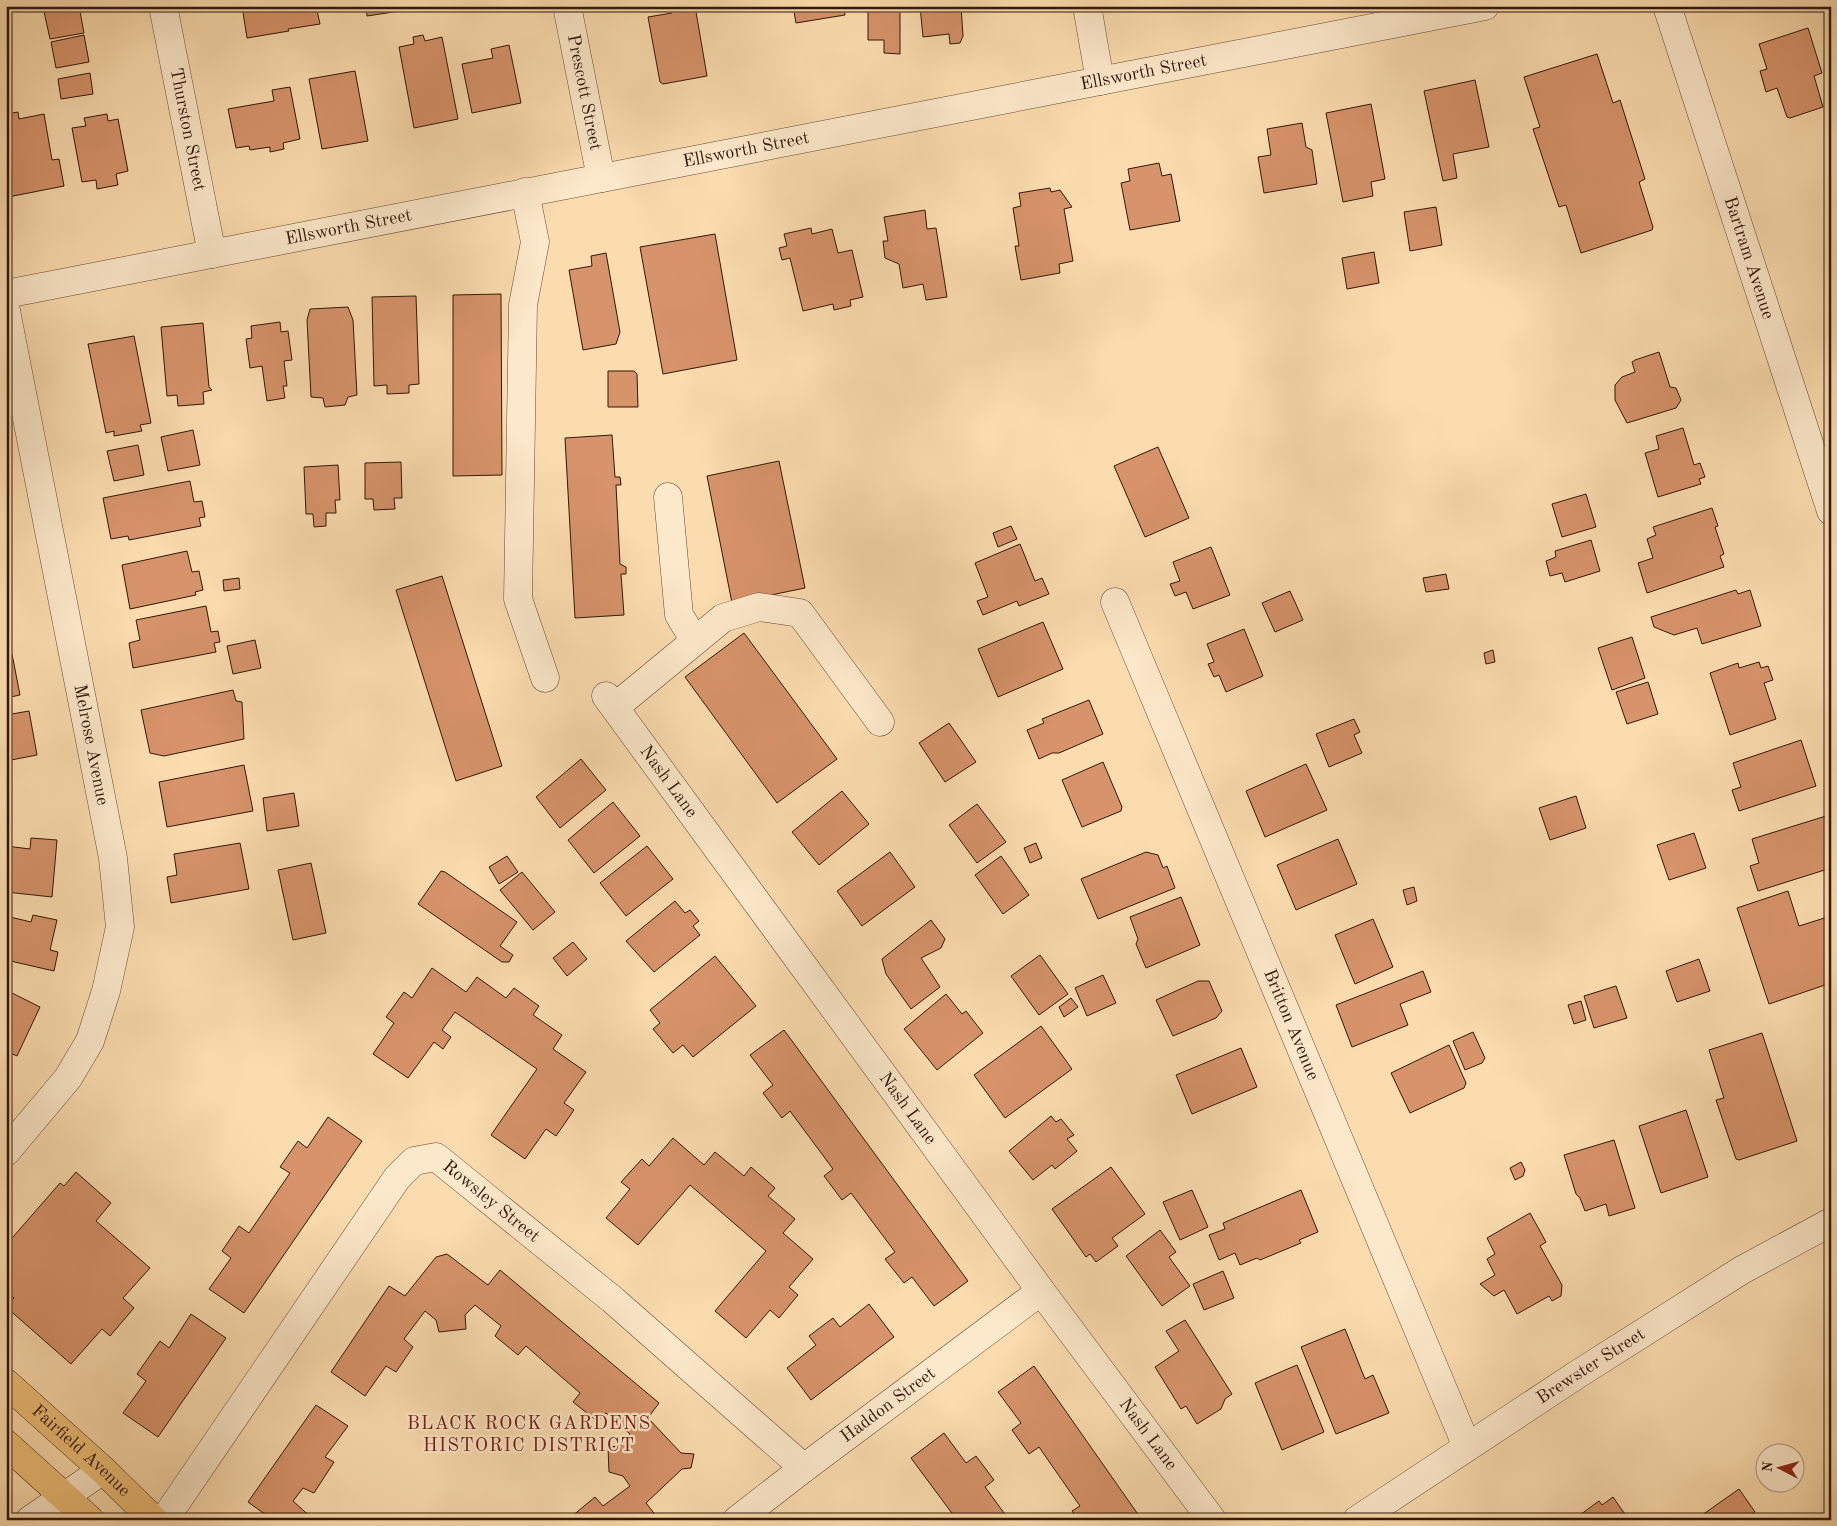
<svg xmlns="http://www.w3.org/2000/svg" width="1837" height="1526" font-family="'Old Standard TT',serif">
<style>
.building{fill:#d7936a;stroke:#31170a}
.lines{fill:none;stroke-linecap:round;stroke-linejoin:round}
.minor-casing{stroke:#644833;stroke-width:29}
.major-casing{stroke:#31170a;stroke-width:29}
.minor{stroke:#fce8ca;stroke-width:28}
.major{stroke:#eebe77;stroke-width:28}
.labels{text-anchor:middle;dominant-baseline:central;stroke-width:4.5;stroke-linejoin:round;paint-order:stroke}
.street-label{font-size:18px;fill:#31170a;stroke:#fce8ca}
.neighbourhood-label{font-size:19px;letter-spacing:1px;fill:#7a1f14;stroke:#fce8ca}
</style>
<rect width="100%" height="100%" fill="#fbdcae"/>
<filter id="stains"><feTurbulence type="fractalNoise" baseFrequency=".004" numOctaves="4"/><feColorMatrix values="0 0 0 0 .2 0 0 0 0 .09 0 0 0 0 .02 0 0 0 .5 -.17"/></filter>
<radialGradient id="worn" r=".72"><stop offset=".6" stop-color="#630" stop-opacity="0"/><stop offset="1" stop-color="#630" stop-opacity=".3"/></radialGradient>
<path class="building" d="M48 6H79L84 33 50 39 43 7Z
M242 6H316L320 24 288 29 289 31 247 38Z
M366 6H399L400 11 367 16Z
M671 6H695L707 76 663 84 660 82 648 17 672 13Z
M793 6H844L845 15 796 23Z
M868 6H900V54L884 53V40H868Z
M920 6H961L963 36 960 43 950 44 949 34 923 37Z
M1808 28 1822 73 1814 76 1823 107 1790 118 1787 117 1777 88 1766 92 1760 71 1767 69 1759 44Z
M84 35 89 62 56 68 51 42Z
M423 35 425 41 442 37 458 119 414 128 399 47 414 44 413 37Z
M509 45 521 103 472 113 462 64 493 58 491 49Z
M1597 54 1613 103 1620 100 1645 179 1639 182 1653 227 1652 230 1581 253 1566 205 1559 207 1533 129 1540 127 1524 77Z
M355 71 368 141 322 149 309 79Z
M90 73 93 94 61 99 58 79Z
M1475 80 1489 147 1453 154 1457 178 1443 181 1424 91Z
M290 87 300 139 283 143 284 149 270 152V147L250 150 249 146 236 148 228 109 274 101 272 90Z
M1371 104 1385 179 1371 182 1373 196 1343 202 1326 113Z
M18 112 19 119 44 114 52 160 59 159 64 186 8 197 6 114Z
M107 114 108 121 118 119 128 171 116 174 118 185 97 189 96 180 82 182 72 128 86 126 84 118Z
M1302 123 1306 147 1312 150 1317 184 1264 193 1258 157 1271 155 1267 129Z
M1159 163 1162 176 1171 174 1180 221 1130 230 1121 183 1130 181 1128 169Z
M1050 188 1051 192 1060 190 1072 207 1064 209 1073 261 1059 264 1060 273 1021 280 1015 246H1019L1013 208 1021 206 1019 193Z
M1436 207 1442 245 1410 251 1404 212Z
M925 210 927 229 936 228 947 297 926 300 923 284 903 288 899 264 885 258 883 241H888L884 217Z
M811 228 812 234 832 229 838 253 852 250 863 297 850 300 851 306 834 310 833 304 803 311 790 258 782 260 779 248 787 246 784 234Z
M715 234 737 360 663 374 640 247Z
M1374 252 1379 283 1347 289 1342 258Z
M606 253 620 332 616 344 583 350 569 270 592 266 591 256Z
M501 294 502 475 453 476V295Z
M416 296 419 384 409 385V393L387 394V385L374 386 372 297Z
M348 307 353 320 357 395 348 397 345 405 325 407 323 398 311 397 307 320 310 309Z
M280 322 281 332 288 331 292 360 284 361 287 386H283L285 398 267 401 262 366 250 368 246 339 252 338 251 326Z
M203 323 209 387 212 390 203 392 204 404 178 406 177 395 167 396 161 327Z
M134 336 151 423 140 425 142 431 114 436V431L106 433 88 344Z
M1659 352 1670 387 1676 388 1681 400 1676 408 1627 423 1615 400V385L1622 377 1635 372 1632 362 1635 360Z
M608 371H634L637 374 638 407H608Z
M1683 428 1694 465 1700 463 1705 477 1699 479 1701 484 1658 497 1645 453 1659 449 1656 436Z
M193 430 200 465 168 471 161 437Z
M612 435 615 477H620L621 485H616L620 564 626 567V574H621L624 615 575 618 565 438Z
M138 445 144 475 114 481 107 451Z
M1158 447 1189 518 1145 537 1114 466Z
M779 461 805 588 732 603 707 476Z
M401 462 402 498H394L395 509 374 510 373 499H365V463Z
M338 465 340 500H335L336 513H326V526L314 527 313 514H306L304 467Z
M190 481 194 502 202 501 205 517 199 518 201 526 129 540 128 536 111 539 103 498Z
M1586 494 1596 527 1562 537 1552 504Z
M1712 508 1718 526 1715 527 1724 554 1720 556 1724 567 1647 593 1638 563 1653 558 1647 539 1656 535 1653 527Z
M1011 526 1017 539 998 547 993 533Z
M1591 540 1600 571 1565 582 1562 573 1550 576 1546 561 1556 557 1555 551Z
M1020 544 1035 581 1042 578 1049 594 1019 606 1017 601 983 615 977 601 988 597 975 563Z
M1211 547 1230 595 1193 609 1186 592 1175 596 1170 584 1180 581 1173 562Z
M187 551 192 572 199 571 203 590 195 592 196 595 130 609 122 565Z
M1446 574 1449 589 1426 592 1423 578Z
M442 576 502 766 456 781 396 590Z
M239 578 240 589 224 591 223 580Z
M1736 590 1738 594 1750 590 1761 626 1702 644 1697 628 1674 635 1654 627 1651 617Z
M1290 591 1303 620 1275 632 1262 603Z
M206 606 211 632 218 631 220 642 214 643 216 652 133 668 129 643 140 640 136 620Z
M1043 622 1063 669 998 697 978 649Z
M1244 629 1263 676 1226 692 1219 675 1214 677 1208 664 1214 662 1207 644Z
M744 633 837 759 777 803 685 677Z
M1632 637 1645 678 1612 690 1598 648Z
M255 640 261 668 233 674 227 646Z
M1493 650 1495 662 1486 664 1484 653Z
M12 654 20 695 6 698V655Z
M1759 662 1761 668 1768 666 1773 680 1764 683 1776 719 1730 735 1710 673 1738 663 1739 668Z
M1648 682 1658 714 1627 724 1616 692Z
M233 690 236 701 242 702 244 739 164 756 150 753 141 710Z
M1089 700 1103 734 1059 753H1052L1039 759 1027 730 1044 723 1042 719Z
M29 711 37 755 6 761V715Z
M1354 719 1360 732 1354 735 1362 753 1329 767 1316 734Z
M949 723 976 762 945 782 919 743Z
M1801 740 1816 786 1739 811 1732 790 1741 787 1733 763Z
M581 759 606 790 560 828 536 797Z
M1103 762 1122 807 1121 811 1082 827 1062 780Z
M1306 764 1327 810 1265 837 1246 791Z
M244 765 253 811 167 827 159 782Z
M842 791 869 824 819 865 792 832Z
M294 793 299 826 267 831 263 798Z
M1576 796 1586 828 1550 840 1539 808Z
M613 802 640 836 594 873 568 840Z
M977 804 1006 842 977 863 949 825Z
M1826 816 1831 832V868L1758 891 1750 866 1759 863 1752 839Z
M1694 833 1706 868 1669 880 1657 845Z
M31 838 57 840 52 897 6 892V846L30 849Z
M1338 839 1357 884 1296 910 1277 865Z
M240 843 249 889 171 903 167 877 177 875 174 854Z
M1036 843 1042 858 1030 863 1024 848Z
M647 846 673 879 626 916 600 883Z
M890 852 915 887 862 926 837 891Z
M1146 852 1158 855 1163 868 1167 866 1175 888 1098 919 1081 879Z
M507 856 518 872 499 884 489 867Z
M1001 856 1029 895 1003 914 975 875Z
M311 863 326 933 293 940 278 870Z
M441 871 445 872 517 922 500 946 513 955 509 962H502L418 904Z
M522 872 555 912 533 930 500 890Z
M1414 887 1417 901 1407 905 1403 890Z
M1788 891 1799 926 1831 916V983L1769 1004 1737 908Z
M1181 897 1200 945 1146 968 1136 944 1138 939 1130 917Z
M675 901 685 913 690 910 699 921 693 926 700 935 654 972 626 941Z
M33 915 57 920 50 950 58 952 54 971 6 960V916L31 922Z
M1373 919 1393 967 1355 984 1335 935Z
M931 920 945 939 941 948 921 958 940 987 911 1009 886 974 882 959Z
M573 942 587 959 567 976 553 958Z
M1040 955 1068 994 1039 1015 1011 976Z
M715 956 756 1006 693 1057 683 1045 673 1053 653 1029 660 1023 650 1010Z
M1699 959 1710 991 1677 1002 1666 971Z
M432 968 466 992 477 977 506 998 514 988 539 1006 533 1015 562 1035 553 1049 586 1072 564 1103 574 1110 556 1136 546 1129 525 1159 491 1135 537 1069 455 1012 442 1030 451 1037 443 1049 434 1042 408 1078 373 1054 394 1023 386 1017 404 992 412 998Z
M1423 971 1431 992 1400 1004 1408 1025 1352 1047 1336 1005Z
M1103 975 1116 1003 1087 1016 1075 988Z
M1198 981H1209L1222 1011 1216 1018 1173 1036 1156 1000Z
M1616 986 1627 1018 1594 1028 1584 996Z
M6 990 40 1007 17 1056 6 1051Z
M946 994 962 1014 966 1011 983 1033 937 1070 904 1029Z
M1071 998 1078 1007 1064 1017 1059 1007Z
M1581 1001 1586 1020 1574 1024 1568 1005Z
M1041 1026 1072 1069 1005 1118 974 1075Z
M784 1030 968 1281 934 1306 912 1277 904 1283 885 1259 895 1252 851 1193 842 1200 824 1176 833 1169 790 1111 782 1118 763 1093 773 1085 750 1055Z
M1473 1032 1485 1058 1482 1063 1465 1070 1453 1041Z
M1762 1033 1797 1141 1739 1160 1736 1159 1716 1100 1724 1098 1709 1050Z
M1449 1045 1466 1083 1464 1088 1410 1113 1391 1073Z
M1241 1048 1257 1087 1192 1114 1176 1075Z
M1686 1110 1708 1177 1661 1193 1639 1126Z
M1051 1116 1056 1122 1061 1119 1074 1135 1067 1139 1077 1151 1055 1169 1052 1165 1033 1180 1009 1151Z
M328 1117 362 1141 244 1313 209 1289 231 1258 222 1251 239 1226 249 1233 290 1173 280 1167 298 1141 307 1148Z
M673 1138 704 1165 715 1152 744 1176 751 1167 775 1188 768 1196 795 1219 783 1233 813 1259 789 1287 798 1295 779 1318 770 1310 746 1338 715 1311 766 1251 690 1185 638 1245 606 1218 630 1189 621 1182 642 1159 649 1166Z
M1614 1140 1635 1208 1609 1216 1606 1204 1585 1211 1580 1198 1576 1194 1564 1155Z
M1521 1162 1525 1170 1523 1176 1515 1180 1510 1168Z
M1111 1167 1145 1214 1112 1238 1118 1246 1096 1262 1090 1254 1086 1257 1052 1209Z
M76 1172 111 1203 96 1221 150 1268 123 1298 134 1308 110 1336 102 1329 71 1364 6 1307 14 1298 6 1290V1263L12 1256 6 1251V1245L60 1183 64 1186Z
M1192 1190 1208 1227 1180 1240 1163 1202Z
M1301 1190 1318 1232 1299 1240 1301 1243 1260 1260 1257 1258 1240 1265 1235 1253 1219 1260 1209 1235 1225 1229 1223 1223Z
M1530 1213 1546 1242 1540 1246 1562 1285 1561 1296 1552 1301 1549 1296 1517 1314 1504 1290 1494 1296 1480 1284 1495 1275 1487 1259 1495 1254 1487 1238Z
M1160 1230 1176 1252 1169 1257 1190 1286 1162 1306 1126 1256Z
M447 1254 488 1285 500 1270 659 1403 648 1418 681 1453 694 1454 691 1468 682 1469 646 1503 657 1517 653 1520H573L571 1517 595 1497 603 1506 630 1486 623 1476 609 1472 608 1447 619 1446 630 1434 606 1413 597 1421 573 1402 580 1393 526 1346 518 1355 495 1336 501 1326 475 1305 465 1315 466 1329 439 1332 436 1320 425 1311 404 1339 413 1347 396 1372 386 1366 365 1396 331 1372 389 1286 405 1296 436 1257Z
M1223 1271 1234 1298 1204 1310 1193 1284Z
M869 1304 894 1337 811 1400 787 1368 816 1345 809 1336 833 1318 840 1327Z
M191 1314 226 1338 158 1437 123 1413 146 1381 137 1374 160 1341 169 1348Z
M1185 1320 1232 1394 1225 1399 1221 1409 1197 1424 1186 1406 1181 1409 1155 1367 1179 1351 1166 1331Z
M1345 1329 1365 1379 1373 1375 1389 1413 1336 1434 1301 1347Z
M1297 1365 1324 1432 1282 1450 1255 1383Z
M1034 1366 1142 1520H1078L1072 1511 1080 1506 1039 1447 1029 1454 1012 1430 1021 1423 998 1392Z
M316 1405 348 1426 325 1457 334 1462 314 1493 303 1488 293 1501 314 1520H273L248 1502Z
M944 1433 966 1463 976 1456 994 1480 985 1487 1007 1517 1003 1520H957L911 1458Z
M1739 1489 1755 1512 1751 1515 1754 1520H1695Z
M1613 1497 1629 1520H1573L1599 1501 1602 1505Z"/>
<g class="lines">
<g class="minor-casing">
<g id="minor">
<path id="s1" d="M163 6 212 254"/>
<path id="s2" d="M567 6 601 178"/>
<path d="M1087 6 1100 81"/>
<path id="s3" d="M1667 6 1831 511"/>
<path d="M525 192 535 242 523 305 518 599 545 678"/>
<path id="s4" d="M6 294 1485 6"/>
<path id="s5" d="M6 311 113 858 120 927 106 991 90 1041 68 1078 6 1152"/>
<path d="M668 497 679 615 695 641"/>
<path id="s6" d="M1115 602 1467 1447"/>
<path id="s7" d="M606 696 1041 1291 1212 1520"/>
<path d="M615 707 723 618 759 607 800 613 880 722"/>
<path d="M30 1520 103 1470"/>
<path id="s8" d="M164 1520 397 1178 414 1161 436 1157 613 1300 804 1468"/>
<path id="s9" d="M737 1520 804 1468 1041 1291"/>
<path id="s10" d="M1357 1520 1578 1374 1742 1270 1831 1222"/>
</g>
</g>
<g class="major-casing">
<g id="major">
<path id="s11" d="M6 1383 103 1470 154 1520"/>
<path d="M6 1444 90 1520"/>
</g>
</g>
<use href="#minor" class="minor"/>
<use href="#major" class="major"/>
</g>
<g class="labels">
<g class="street-label">
<text stroke="none"><textPath href="#s4" startOffset="1159">Ellsworth Street</textPath></text>
<text stroke="none"><textPath href="#s2" startOffset="88">Prescott Street</textPath></text>
<text stroke="none"><textPath href="#s1" startOffset="126">Thurston Street</textPath></text>
<text stroke="none"><textPath href="#s4" startOffset="754">Ellsworth Street</textPath></text>
<text stroke="none"><textPath href="#s4" startOffset="349">Ellsworth Street</textPath></text>
<text stroke="none"><textPath href="#s3" startOffset="265">Bartram Avenue</textPath></text>
<text stroke="none"><textPath href="#s5" startOffset="442">Melrose Avenue</textPath></text>
<text stroke="none"><textPath href="#s7" startOffset="106">Nash Lane</textPath></text>
<text stroke="none"><textPath href="#s6" startOffset="458">Britton Avenue</textPath></text>
<text stroke="none"><textPath href="#s7" startOffset="511">Nash Lane</textPath></text>
<text stroke="none"><textPath href="#s8" startOffset="531">Rowsley Street</textPath></text>
<text stroke="none"><textPath href="#s10" startOffset="280">Brewster Street</textPath></text>
<text stroke="none"><textPath href="#s9" startOffset="190">Haddon Street</textPath></text>
<text stroke="none"><textPath href="#s7" startOffset="916">Nash Lane</textPath></text>
<text stroke="none"><textPath href="#s11" startOffset="101">Fairfield Avenue</textPath></text>
</g>
<g class="neighbourhood-label">
<text x="529" y="1424">BLACK ROCK GARDENS<tspan x="529" dy="22">HISTORIC DISTRICT</tspan></text>
</g>
</g>
<rect width="1837" height="1526" fill="none" stroke="#fbdcae" stroke-width="25"/>
<rect x="8" y="8" width="1822" height="1511" fill="none" stroke="#31170a" stroke-width="2.5"/>
<rect x="12" y="12" width="1812" height="1501" fill="none" stroke="#31170a"/>
<g transform="translate(1780 1468) rotate(276)"><circle r="24" fill="#fce8ca" stroke="#ab947d"/>
<path d="M0-4L9 19L0 12L-9 19Z" fill="#8f2418"/>
<text y="-8" font-size="14" font-weight="bold" text-anchor="middle" fill="#31170a">N</text>
</g>
<rect width="100%" height="100%" filter="url(#stains)"/>
<rect width="100%" height="100%" fill="url(#worn)"/>
</svg>
